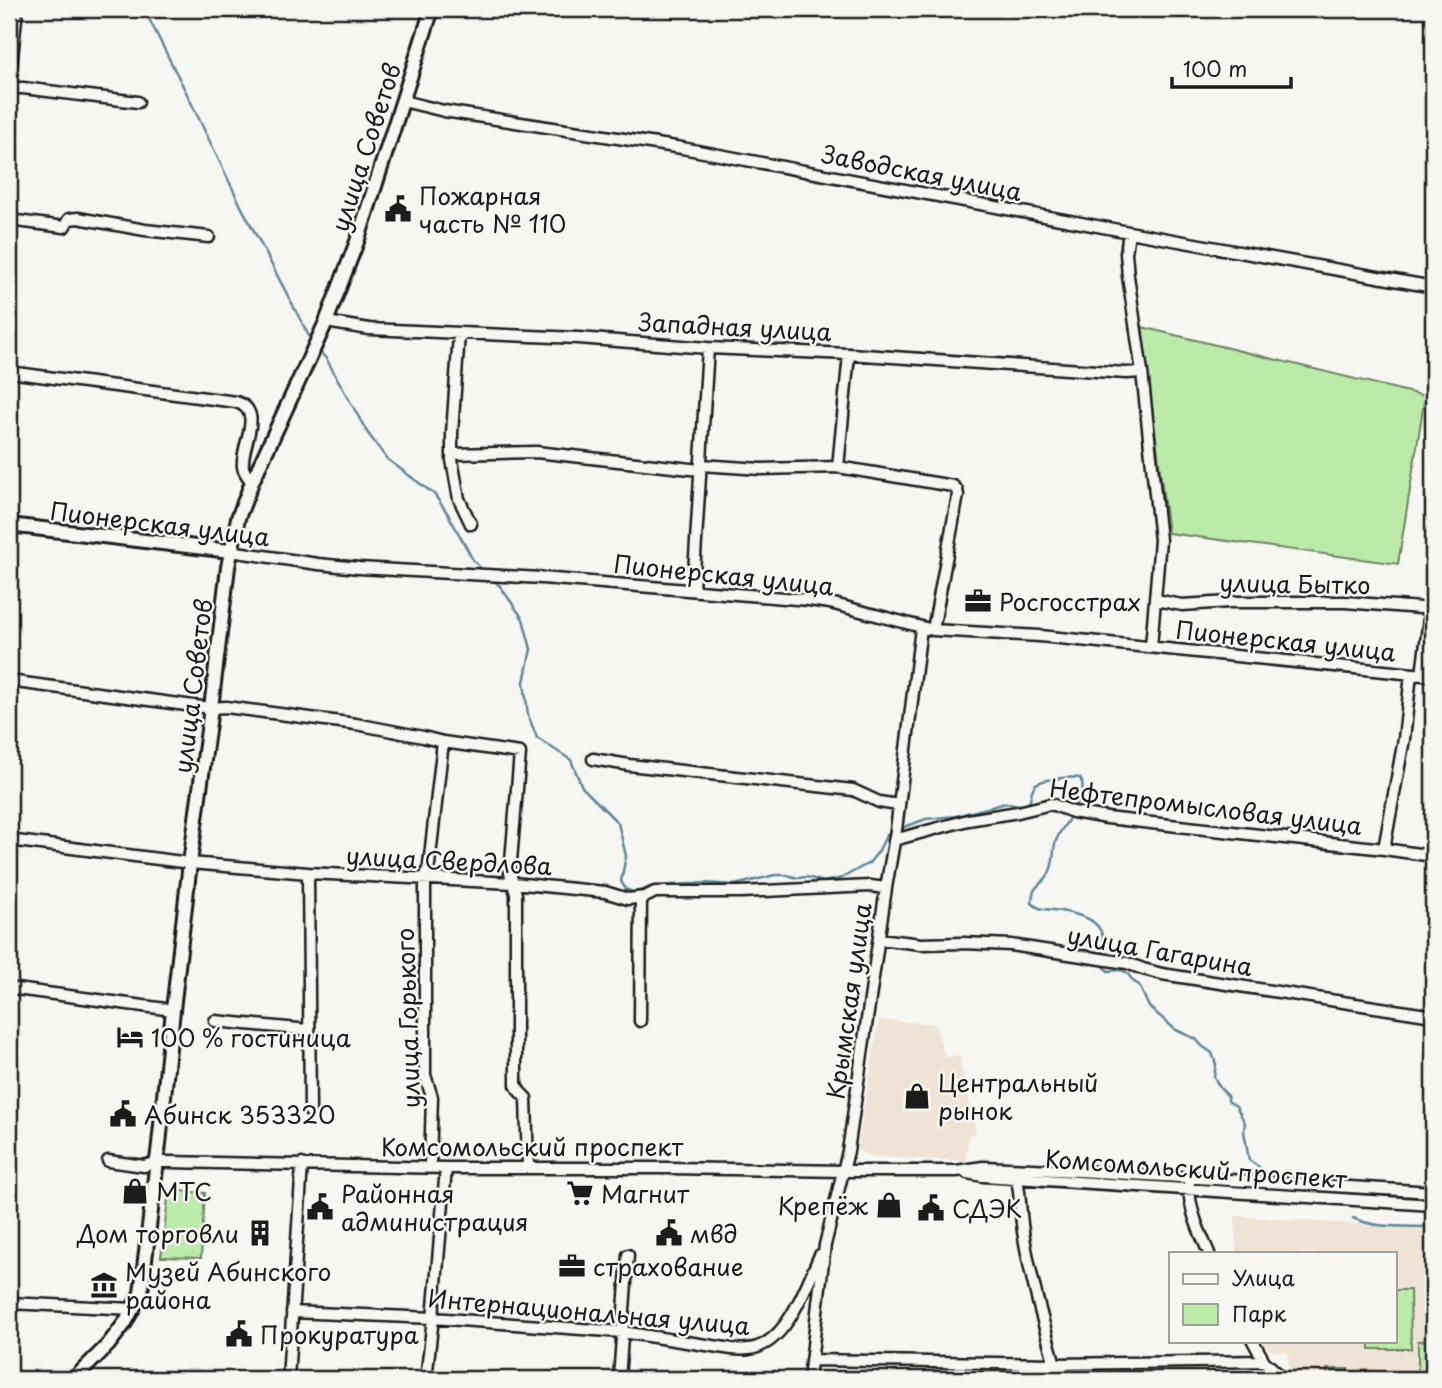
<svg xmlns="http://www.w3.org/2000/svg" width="1442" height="1388" font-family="'Playpen Sans',sans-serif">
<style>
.built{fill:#efe3d5}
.green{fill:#bbeaa9;stroke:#6c8362;stroke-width:2}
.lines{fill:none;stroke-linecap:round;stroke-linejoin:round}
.stream{stroke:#5f8799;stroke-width:2.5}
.minor-casing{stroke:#1c1c1c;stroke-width:15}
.major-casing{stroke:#1c1c1c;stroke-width:18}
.minor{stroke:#f6f6f2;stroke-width:10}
.major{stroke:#f6f6f2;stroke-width:12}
.labels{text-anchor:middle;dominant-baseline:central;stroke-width:5;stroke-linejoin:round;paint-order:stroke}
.street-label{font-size:24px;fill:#1c1c1c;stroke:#f6f6f2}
.poi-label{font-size:24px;fill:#1c1c1c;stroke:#f6f6f2;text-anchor:start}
</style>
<rect width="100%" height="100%" fill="#f6f6f2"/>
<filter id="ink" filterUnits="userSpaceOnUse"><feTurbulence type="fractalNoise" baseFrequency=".0143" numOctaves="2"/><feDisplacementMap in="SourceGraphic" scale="14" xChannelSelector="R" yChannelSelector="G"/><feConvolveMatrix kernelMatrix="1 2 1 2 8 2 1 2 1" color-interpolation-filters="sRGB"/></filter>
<g filter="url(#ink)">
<path class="built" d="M879 1020 935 1024 945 1058 959 1055 976 1133 968 1136 966 1161 872 1157 857 1150Z
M1235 1216 1425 1229 1427 1298 1433 1314V1379H1298L1289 1371 1288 1352 1271 1351 1263 1341H1395V1253H1236Z"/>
<path class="green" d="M1142 327 1425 396 1398 564 1168 533Z
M169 1190 205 1193 201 1258 161 1257Z
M1395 1290H1410L1411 1349H1370V1341H1395Z
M1433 1340V1379H1418V1341Z
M1327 1369H1348V1379H1327Z"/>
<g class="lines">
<path class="stream" d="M144 9 187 94 241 206 311 340
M317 348 327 360 367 432 387 459 434 494 448 514 473 560 485 573
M492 579 500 586 523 619 531 649 524 682 528 715 537 738 571 760 582 787 618 823 626 856 621 881 625 889 633 892 643 890 650 887 672 885 705 883 735 885 775 875H787L798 878 807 877 824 882 842 878 869 863 878 852 887 834 893 831
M1071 815C1066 825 1058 832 1055 844 1053 853 1054 862 1050 871 1045 886 1032 881 1032 903 1039 910 1044 909 1053 910 1063 911 1071 913 1081 916 1102 923 1104 934 1104 956
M899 829 926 819 956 816 1006 803 1027 806C1032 799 1030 791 1035 785 1042 778 1070 777 1080 778 1087 789 1078 798 1074 809
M1104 962 1105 968 1108 971 1121 970 1127 973 1134 982 1139 985 1149 1007 1176 1030 1196 1039 1202 1046 1212 1053 1216 1064 1214 1077 1220 1088 1228 1096V1101L1236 1106 1245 1123 1244 1131 1249 1160 1274 1178
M1287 1179 1308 1180
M1353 1218C1376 1229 1406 1226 1431 1227L1429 1266 1433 1293"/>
<g class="minor-casing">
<path id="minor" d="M9 87 17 9
M9 88H23L138 102
M403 101 444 111 682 148 1129 232 1433 287
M9 220 64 227 69 219 78 218 145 230 209 237
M1129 232 1126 253 1128 276 1142 372 1160 540 1151 647
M326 322 369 329 578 338 708 348 849 354 1126 373 1142 372
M459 334 452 433V460L459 499 471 524
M9 372 236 402C266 411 240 446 243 467 244 473 248 477 252 482
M452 454 536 452 700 470
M701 465 761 469 838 467 953 486 957 490 958 495 933 630
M838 467 849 354
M230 551 318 564 359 568 542 578 809 600 830 603 933 630 1040 636 1433 676
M693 589 708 348
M1156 600 1182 605 1230 602H1345L1433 609
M1422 675 1433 585
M9 681 186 705 211 708 226 707 356 724 423 737 443 742 520 753 510 873 516 894V1085L520 1092 526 1098 528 1168
M593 759 629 765 853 790 879 802 898 805
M9 840 190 863 308 873 513 883 605 892 628 899 645 897 655 892H741L870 886 886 888
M894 840 968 820 1018 812 1051 804 1073 812 1107 818 1384 849 1433 856
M1384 849 1404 739 1411 674
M308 873 310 1112
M879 939 921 944 963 943 1011 945 1127 963 1143 969 1162 974 1433 1016
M9 988 173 1010
M215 1021 309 1030
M640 1021 641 898
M108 1161 144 1166 157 1162H170L446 1168H669L844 1171H956L983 1167 1079 1171 1433 1192
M430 1167 432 1097 425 1075V879L429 865 443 742
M967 1173 983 1176 1433 1205
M1017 1178C1021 1198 1020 1218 1024 1237 1032 1285 1046 1332 1059 1379
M1189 1182C1188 1207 1199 1231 1209 1253
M9 1303 134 1309
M292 1312 433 1318 622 1332 732 1349C737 1349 743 1350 749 1349 787 1345 806 1285 820 1255
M1253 1341 1264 1361 1284 1379
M811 1360 1055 1364 1264 1361
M288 1379 302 1164
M426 1379 433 1318 446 1168
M619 1379 628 1255
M809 1379 825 1245 848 1151 886 888 896 830 921 628"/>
</g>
<g class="major-casing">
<path id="major" d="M9 525 230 551
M74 1379 108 1345 125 1323 141 1293 159 1144 173 1010 190 863 211 708 228 567 238 518 252 482 326 322 358 239 432 9"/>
</g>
<use href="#minor" class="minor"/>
<use href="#major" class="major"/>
</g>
</g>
<defs>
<g id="civic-bare" transform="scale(2.1)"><path d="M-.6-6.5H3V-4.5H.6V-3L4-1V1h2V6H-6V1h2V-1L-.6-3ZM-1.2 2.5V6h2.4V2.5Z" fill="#1c1c1c" stroke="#f6f6f2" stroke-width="2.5" paint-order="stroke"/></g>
<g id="office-bare" transform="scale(2.1)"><path d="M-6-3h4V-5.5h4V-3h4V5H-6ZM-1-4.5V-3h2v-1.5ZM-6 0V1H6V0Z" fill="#1c1c1c" stroke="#f6f6f2" stroke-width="2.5" paint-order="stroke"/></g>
<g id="hotel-bare" transform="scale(2.1)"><path d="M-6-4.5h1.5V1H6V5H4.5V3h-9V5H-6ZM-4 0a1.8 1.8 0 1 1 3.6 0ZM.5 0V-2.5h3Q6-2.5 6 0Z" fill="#1c1c1c" stroke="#f6f6f2" stroke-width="2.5" paint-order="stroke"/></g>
<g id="shop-bare" transform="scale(2.1)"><path d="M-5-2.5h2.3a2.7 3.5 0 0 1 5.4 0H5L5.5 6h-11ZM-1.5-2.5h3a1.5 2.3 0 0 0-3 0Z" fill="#1c1c1c" stroke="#f6f6f2" stroke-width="2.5" paint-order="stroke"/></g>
<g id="supermarket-bare" transform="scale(2.1)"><path d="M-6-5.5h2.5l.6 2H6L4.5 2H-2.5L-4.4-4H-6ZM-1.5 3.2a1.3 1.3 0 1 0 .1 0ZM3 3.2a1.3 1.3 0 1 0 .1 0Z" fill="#1c1c1c" stroke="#f6f6f2" stroke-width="2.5" paint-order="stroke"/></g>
<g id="building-bare" transform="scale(2.1)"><path d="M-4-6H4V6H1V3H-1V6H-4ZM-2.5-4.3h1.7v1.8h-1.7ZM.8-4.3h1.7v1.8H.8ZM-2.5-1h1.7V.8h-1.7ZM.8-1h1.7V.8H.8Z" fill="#1c1c1c" stroke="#f6f6f2" stroke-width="2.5" paint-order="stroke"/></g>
<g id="museum-bare" transform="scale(2.1)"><path d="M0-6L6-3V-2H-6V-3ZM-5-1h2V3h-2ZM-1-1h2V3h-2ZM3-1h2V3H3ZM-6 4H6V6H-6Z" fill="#1c1c1c" stroke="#f6f6f2" stroke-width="2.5" paint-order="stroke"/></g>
</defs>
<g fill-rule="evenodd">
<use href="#civic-bare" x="398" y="209"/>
<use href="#office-bare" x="978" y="601"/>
<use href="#hotel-bare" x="130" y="1037"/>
<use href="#shop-bare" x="917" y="1096"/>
<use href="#civic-bare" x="123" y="1114"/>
<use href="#shop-bare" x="135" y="1191"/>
<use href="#supermarket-bare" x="580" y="1193"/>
<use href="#shop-bare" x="889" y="1205"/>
<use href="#civic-bare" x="320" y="1207"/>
<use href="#civic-bare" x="931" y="1208"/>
<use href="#building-bare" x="260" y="1233"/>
<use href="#civic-bare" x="669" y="1233"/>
<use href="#office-bare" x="572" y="1266"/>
<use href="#museum-bare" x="104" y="1285"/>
<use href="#civic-bare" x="239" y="1334"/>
</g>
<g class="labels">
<g class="street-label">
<text transform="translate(365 147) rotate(-72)">улица Советов</text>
<text transform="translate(922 172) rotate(11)">Заводская улица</text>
<text transform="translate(735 326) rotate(3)">Западная улица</text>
<text transform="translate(160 523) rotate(7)">Пионерская улица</text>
<text transform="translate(724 574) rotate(6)">Пионерская улица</text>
<text transform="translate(1295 583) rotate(1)">улица Бытко</text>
<text transform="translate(1286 640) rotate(6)">Пионерская улица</text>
<text transform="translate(192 686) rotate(-83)">улица Советов</text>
<text transform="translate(1206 806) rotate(7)">Нефтепромысловая улица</text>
<text transform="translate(449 860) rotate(3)">улица Свердлова</text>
<text transform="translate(1160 950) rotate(10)">улица Гагарина</text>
<text transform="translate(848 1001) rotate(-82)">Крымская улица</text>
<text transform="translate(407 1018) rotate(-92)">улица Горького</text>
<text x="532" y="1146">Комсомольский проспект</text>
<text transform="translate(1196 1168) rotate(4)">Комсомольский проспект</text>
<text transform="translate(589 1311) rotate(5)">Интернациональная улица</text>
</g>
<g class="poi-label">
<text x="419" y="195">Пожарная<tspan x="419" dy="28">часть № 110</tspan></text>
<text x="999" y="601">Росгосстрах</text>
<text x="151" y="1037">100 % гостиница</text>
<text x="938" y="1082">Центральный<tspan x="938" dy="28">рынок</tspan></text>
<text x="144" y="1114">Абинск 353320</text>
<text x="156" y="1191">МТС</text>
<text x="341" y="1193">Районная<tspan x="341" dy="28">администрация</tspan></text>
<text x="601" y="1193">Магнит</text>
<text x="868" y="1205" text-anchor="end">Крепёж</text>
<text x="952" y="1208">СДЭК</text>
<text x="239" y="1233" text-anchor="end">Дом торговли</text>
<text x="690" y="1233">мвд</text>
<text x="593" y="1266">страхование</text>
<text x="125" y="1271">Музей Абинского<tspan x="125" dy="28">района</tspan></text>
<text x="260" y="1334">Прокуратура</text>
</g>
</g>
<rect width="1442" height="1388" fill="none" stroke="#f6f6f2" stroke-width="35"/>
<rect x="18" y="18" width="1407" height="1353" fill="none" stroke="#1c1c1c" stroke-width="2.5" filter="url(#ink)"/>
<rect x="1169" y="1252" width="228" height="91" fill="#f6f6f2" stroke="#9f9f9c" stroke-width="2"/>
<rect x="1183" y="1274" width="35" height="10" fill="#f6f6f2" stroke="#9f9f9c" stroke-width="2"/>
<text x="1232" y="1286" font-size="21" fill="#1c1c1c">Улица</text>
<rect x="1183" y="1304" width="35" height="21" fill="#bbeaa9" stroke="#9f9f9c" stroke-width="2"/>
<text x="1232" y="1322" font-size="21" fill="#1c1c1c">Парк</text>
<path d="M1172 77v10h119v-10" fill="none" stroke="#1c1c1c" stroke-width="3.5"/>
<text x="1183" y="77" font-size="21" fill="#1c1c1c" stroke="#f6f6f2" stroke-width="5" paint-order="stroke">100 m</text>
</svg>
